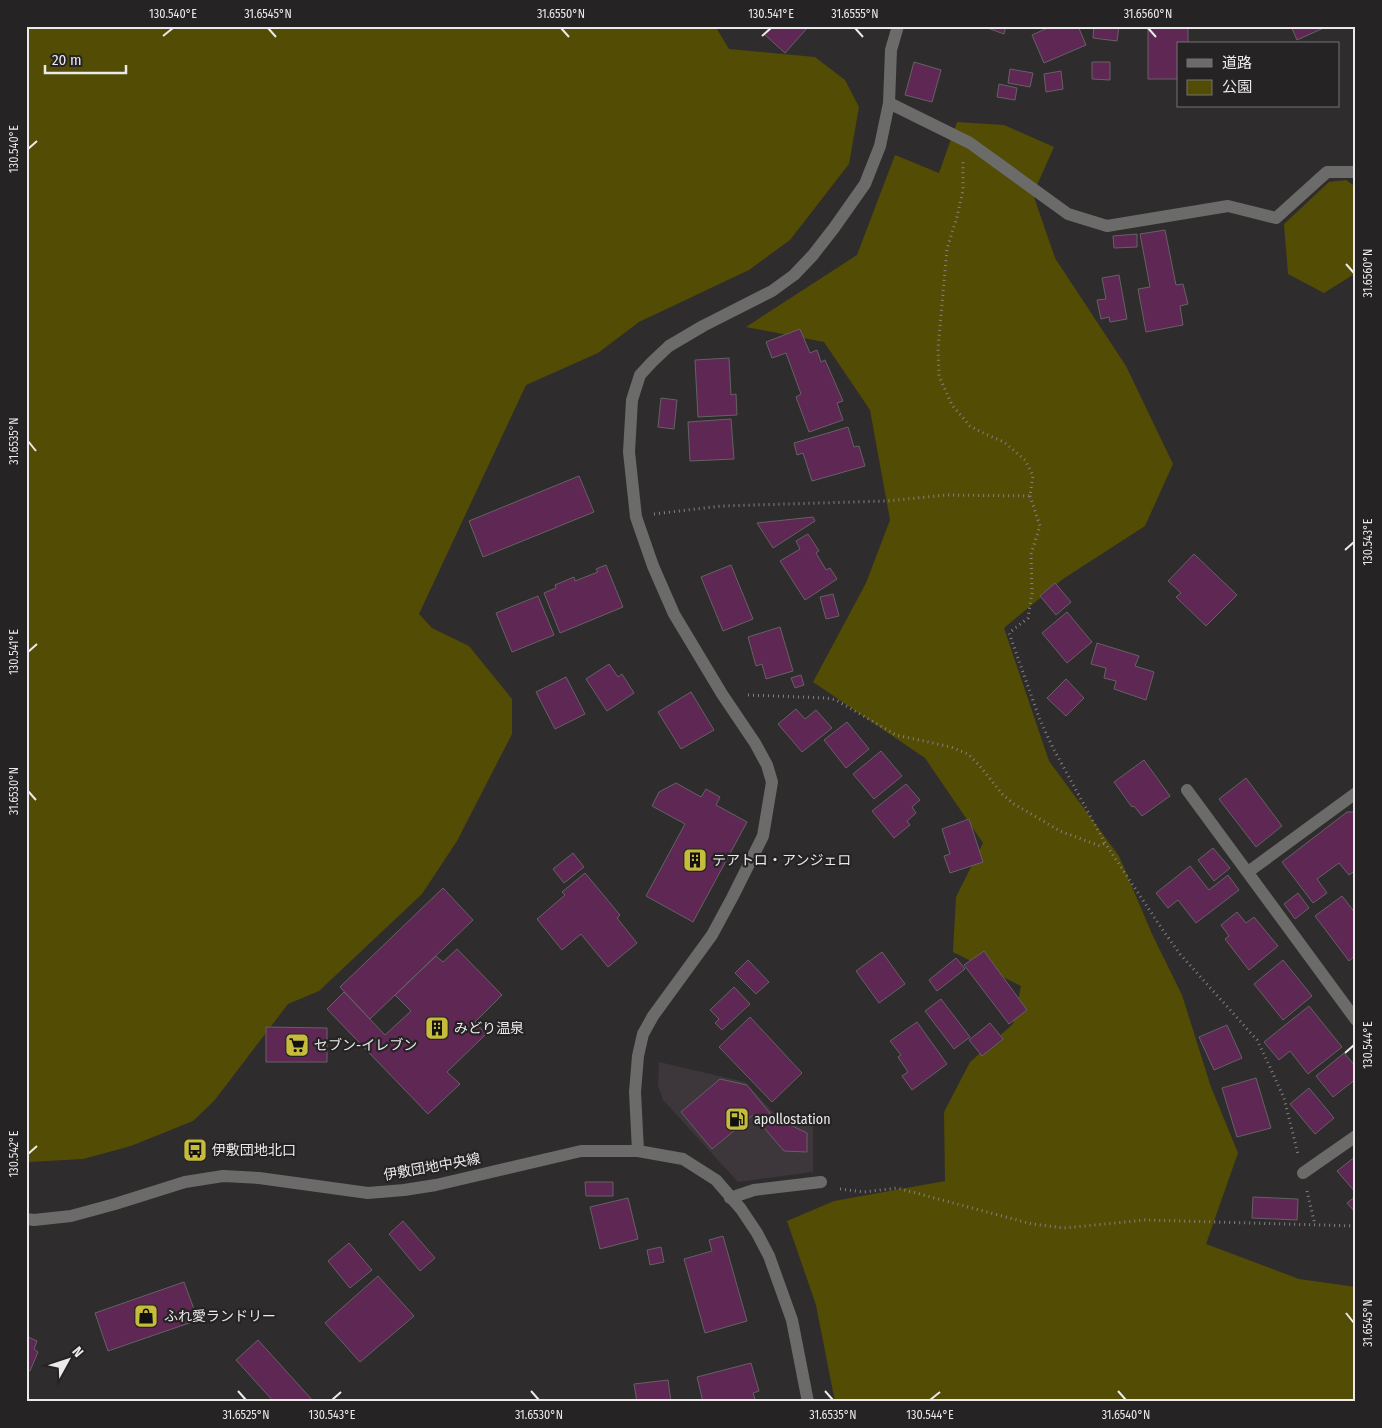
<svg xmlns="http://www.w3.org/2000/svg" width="1382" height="1428" font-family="'Fira Sans Condensed','Noto Sans JP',sans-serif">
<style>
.built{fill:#3d363b}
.green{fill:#524c04}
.building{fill:#5e2754;stroke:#646264}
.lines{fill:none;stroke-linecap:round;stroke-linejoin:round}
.path{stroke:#848183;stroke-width:3;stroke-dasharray:1 4;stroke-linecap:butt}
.minor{stroke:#6b6b69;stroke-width:12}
.tertiary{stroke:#6b6b69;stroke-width:12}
.ticks{fill:none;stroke:#ebe9ea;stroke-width:2}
.labels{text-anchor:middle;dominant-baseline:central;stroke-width:4.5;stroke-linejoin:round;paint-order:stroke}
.poi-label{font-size:14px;fill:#ebe9ea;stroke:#252324;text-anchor:start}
.street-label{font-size:14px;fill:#ebe9ea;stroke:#252324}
.neatline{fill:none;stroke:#ebe9ea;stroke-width:2}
.ticks-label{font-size:12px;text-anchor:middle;fill:#ebe9ea}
</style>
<rect width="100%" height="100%" fill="#2f2c2e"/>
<path class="built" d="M659 1062 745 1082 774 1113 813 1125V1172L738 1182 663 1100 658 1085Z"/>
<path class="green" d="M26 26H715L729 49 815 57 845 80 859 107 849 164 790 240 749 270 639 322 598 353 526 385 419 614 432 628 469 646 512 699V734L457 841 422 894 319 991 288 1004 214 1101 193 1121 131 1146 83 1159 29 1162 26 1161Z
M957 122 1004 125 1054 147 1033 194 1055 258 1126 366 1173 464 1145 526 1063 579 1004 628 1049 761 1119 856 1152 934 1182 995 1211 1087 1238 1153 1206 1244 1299 1279 1356 1287V1402H835L816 1305 787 1221 834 1201 945 1181 944 1112 970 1062 1013 1024 1021 986 953 952 956 897 983 843 925 758 813 682 866 583 890 520 870 410 824 342 746 327 857 255 895 155 939 173Z
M1346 180 1356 187V273L1324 293 1288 274 1284 224 1329 182Z"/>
<path class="building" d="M771 26H809L785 53 764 34Z
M982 26H1006L1004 34Z
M1052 26H1078L1086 45 1044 63 1032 35Z
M1094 26H1119L1117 41 1093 38Z
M1152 26H1188V44H1178V79H1148V27Z
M1291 26H1328L1297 40Z
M914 62 941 70 932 102 905 95Z
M1092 62H1110V80L1092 79Z
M1010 69 1033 73 1030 87 1008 83Z
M1061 71 1063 89 1046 92 1044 74Z
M999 84 1017 88 1015 100 997 97Z
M1165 230 1176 285 1183 284 1188 304 1180 306 1183 325 1146 332 1138 289 1150 287 1140 234Z
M1137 234V247L1114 248 1113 236Z
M1119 275 1127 319 1110 322 1109 317 1101 319 1097 300 1106 299 1102 278Z
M800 329 810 353 817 350 821 362 825 360 843 401 837 403 843 420 809 432 796 397 801 394 786 353 772 358 766 342Z
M729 358 731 395 736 394 737 415 698 417 695 360Z
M661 398 677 400 674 429 658 427Z
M731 419 734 459 690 461 688 422Z
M848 427 854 447 859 446 865 466 812 481 803 453 797 455 794 443Z
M579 476 594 512 483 557 469 521Z
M813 517 815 521 773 548 757 523Z
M808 534 819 551 816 553 826 570 830 568 837 579 805 600 780 561 800 549 796 541Z
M1194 554 1237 595 1206 626 1176 597 1181 593 1168 581Z
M606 565 623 607 560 633 544 593 556 588 555 585 574 577 575 581 598 572 596 569Z
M731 565 753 619 723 631 701 577Z
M1055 583 1071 602 1056 615 1040 596Z
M833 594 839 616 826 619 820 597Z
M538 596 554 635 512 652 496 613Z
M1067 612 1092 642 1067 663 1042 633Z
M780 627 793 671 766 679 762 664 756 666 748 637Z
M1097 643 1139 656 1135 666 1154 672 1146 700 1114 689 1116 681 1104 678 1106 668 1091 664Z
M609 664 618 677 622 674 634 693 607 711 586 679Z
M801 675 804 685 795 688 791 678Z
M566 677 585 714 555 729 536 692Z
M1066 679 1084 698 1066 716 1047 698Z
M691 692 714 730 681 749 658 712Z
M796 709 805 719 816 710 832 728 802 752 778 724Z
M847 722 869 749 846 768 824 740Z
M881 751 902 776 874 799 853 774Z
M1144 760 1170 796 1142 816 1134 806 1132 807 1114 782Z
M1246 778 1282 826 1256 847 1219 799Z
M676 783 701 797 706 789 720 797 716 805 747 822 693 922 646 896 685 824 652 806 659 792Z
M906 784 920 800 912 807 916 813 907 821 910 825 894 838 872 811Z
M1347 812H1356V839L1354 840 1356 843V870L1349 875 1339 863 1317 879 1327 893 1313 903 1282 862Z
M969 819 983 862 950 873 944 856 950 854 942 829Z
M1213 848 1230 868 1214 881 1198 860Z
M573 853 584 867 564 883 553 869Z
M1190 866 1209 890 1228 875 1239 890 1196 923 1178 900 1168 908 1156 893Z
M585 873 620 915 617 918 637 943 608 967 581 934 562 950 537 919 565 895 562 892Z
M443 888 473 920 370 1019 340 987Z
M1298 893 1309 908 1295 919 1284 904Z
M1342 896 1356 914V955L1349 961 1315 916Z
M1237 912 1246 923 1254 917 1278 946 1249 970 1225 939 1229 936 1221 925Z
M457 949 502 995 475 1022 486 1034 447 1072 460 1084 428 1114 327 1009 344 992 385 1035 411 1011 395 995 436 956 443 962Z
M984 951 1027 1010 1009 1024 964 965Z
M882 952 905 984 879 1003 856 971Z
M956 958 965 969 937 991 929 980Z
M748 960 769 982 756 994 735 973Z
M1283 960 1312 996 1283 1020 1254 984Z
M734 987 750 1004 722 1030 715 1023 719 1019 710 1010Z
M941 999 970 1037 954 1049 925 1011Z
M1309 1006 1342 1047 1308 1074 1290 1051 1279 1060 1264 1042Z
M750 1017 802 1073 772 1102 719 1047Z
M917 1022 947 1064 912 1090 902 1076 908 1072 898 1057 901 1055 890 1041Z
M990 1023 1003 1039 982 1056 969 1040Z
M1227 1025 1242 1058 1214 1070 1199 1037Z
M266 1027 327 1028V1062H266Z
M1344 1053 1356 1067V1079L1333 1097 1316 1076Z
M1256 1078 1271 1128 1237 1137 1222 1088Z
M720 1079 747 1085 772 1116 807 1133V1152L784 1151 753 1115 712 1149 681 1112Z
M1309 1088 1334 1118 1315 1134 1290 1104Z
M1356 1156V1193L1337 1171Z
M585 1182H613V1196H586Z
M1356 1196V1211L1355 1212 1347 1203Z
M1253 1197 1298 1199 1297 1220 1252 1218Z
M628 1198 638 1239 600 1249 590 1207Z
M403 1221 435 1258 420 1271 389 1234Z
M723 1236 747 1321 705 1333 684 1259 712 1251 709 1240Z
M349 1243 372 1270 350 1288 328 1261Z
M661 1247 664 1262 650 1265 647 1250Z
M378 1276 414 1316 360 1362 325 1323Z
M184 1282 198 1320 108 1351 95 1313Z
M26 1336 37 1341 34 1349 38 1352 30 1371 26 1369Z
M258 1340 314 1402H274L236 1360Z
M751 1363 759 1391 753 1393 756 1402H703L697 1377Z
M668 1380 671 1402H637L634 1384Z"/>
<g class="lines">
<path class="path" d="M1030 496 1040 526 1031 554 1032 593 1028 618 1009 633 1040 720 1053 748 1105 843 1162 929 1180 954 1257 1040 1269 1065 1284 1098 1298 1154
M654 514 721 506 886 501 947 495 1030 496 1033 476 1025 460 1004 442 985 434 970 426 952 405 939 376 938 348 947 249 957 217 963 190V162
M748 695 827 698 836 700 896 735 951 747 968 754 979 765 1003 795 1014 804 1060 831 1100 846 1105 843
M840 1189 864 1192 897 1188 1032 1224 1064 1228 1145 1220 1356 1226
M1307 1191 1315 1225"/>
<path class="minor" d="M889 103 970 143 1068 214 1107 226 1228 206 1276 218 1327 172H1356
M1187 790 1356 1020
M1248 872 1356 793
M638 1151 635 1092 638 1056 643 1034 653 1016 712 935 732 898 763 836 772 782 767 765 755 743 722 694 674 614 653 566 636 517 629 452 632 400 640 375 652 362 669 346 703 326 772 291 794 275 813 255 834 228 865 184 880 146 889 103 891 50 898 26
M1303 1173 1356 1136
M730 1198 754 1190 821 1182"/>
<path class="tertiary" d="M26 1219 34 1220 71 1216 115 1204 185 1182 223 1176 259 1178 368 1193 404 1190 436 1185 581 1151H638L683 1159 716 1180 741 1209 757 1233 769 1256 792 1320 808 1402"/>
</g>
<path class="ticks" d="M268 28 276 37M561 28 569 37M855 28 863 37M1148 28 1156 37M163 36 173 28M762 36 771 28M28 149 37 141M1346 264 1354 273M28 441 36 451M1345 550 1354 542M28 652 37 644M28 791 36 800M1345 1053 1354 1045M28 1154 37 1146M1346 1313 1354 1323M238 1391 246 1400M531 1391 539 1400M825 1391 833 1400M1118 1391 1126 1400M332 1400 341 1392M930 1400 940 1392"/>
<defs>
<g id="building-square" transform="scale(1.25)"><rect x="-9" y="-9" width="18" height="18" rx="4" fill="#c7bb3b" stroke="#252324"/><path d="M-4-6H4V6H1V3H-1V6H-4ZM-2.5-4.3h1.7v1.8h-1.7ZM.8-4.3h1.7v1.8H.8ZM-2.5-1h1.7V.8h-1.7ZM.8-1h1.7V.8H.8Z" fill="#111"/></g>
<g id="supermarket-square" transform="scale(1.25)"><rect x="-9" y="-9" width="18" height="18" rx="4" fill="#c7bb3b" stroke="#252324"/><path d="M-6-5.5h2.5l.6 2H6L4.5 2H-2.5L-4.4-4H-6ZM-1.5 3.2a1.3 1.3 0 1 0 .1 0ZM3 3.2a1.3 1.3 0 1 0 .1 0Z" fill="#111"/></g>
<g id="fuel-square" transform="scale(1.25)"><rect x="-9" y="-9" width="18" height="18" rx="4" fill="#c7bb3b" stroke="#252324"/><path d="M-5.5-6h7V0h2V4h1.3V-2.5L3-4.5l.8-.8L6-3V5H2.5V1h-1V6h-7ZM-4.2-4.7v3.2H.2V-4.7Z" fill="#111"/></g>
<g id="bus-square" transform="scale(1.25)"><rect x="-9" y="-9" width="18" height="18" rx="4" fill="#c7bb3b" stroke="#252324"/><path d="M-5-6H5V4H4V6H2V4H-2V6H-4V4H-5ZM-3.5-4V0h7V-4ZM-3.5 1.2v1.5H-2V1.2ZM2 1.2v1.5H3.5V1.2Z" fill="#111"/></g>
<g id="shop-square" transform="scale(1.25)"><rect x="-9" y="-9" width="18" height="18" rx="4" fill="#c7bb3b" stroke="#252324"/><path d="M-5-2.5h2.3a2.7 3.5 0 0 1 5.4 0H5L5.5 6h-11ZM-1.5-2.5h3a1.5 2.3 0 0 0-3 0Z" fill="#111"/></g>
</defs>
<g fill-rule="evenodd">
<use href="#building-square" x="695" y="860"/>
<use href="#building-square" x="437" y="1028"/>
<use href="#supermarket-square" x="297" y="1045"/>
<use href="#fuel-square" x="737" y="1119"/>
<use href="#bus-square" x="195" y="1150"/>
<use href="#shop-square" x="146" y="1316"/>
</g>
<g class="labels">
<g class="poi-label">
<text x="712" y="860">テアトロ・アンジェロ</text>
<text x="454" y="1028">みどり温泉</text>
<text x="314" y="1045">セブン-イレブン</text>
<text x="754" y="1119">apollostation</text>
<text x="212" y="1150">伊敷団地北口</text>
<text x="164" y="1316">ふれ愛ランドリー</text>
</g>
<g class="street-label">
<text transform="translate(432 1167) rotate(-10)">伊敷団地中央線</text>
</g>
</g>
<rect width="1382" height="1428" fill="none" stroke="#252324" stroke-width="55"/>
<rect x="1177" y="42" width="162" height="65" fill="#252324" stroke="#747273"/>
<rect x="1187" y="59" width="25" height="8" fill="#6b6b69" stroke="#747273"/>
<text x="1222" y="68" font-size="15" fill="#ebe9ea">道路</text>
<rect x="1187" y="80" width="25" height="15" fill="#524c04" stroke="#747273"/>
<text x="1222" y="92" font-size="15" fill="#ebe9ea">公園</text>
<g transform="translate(68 1360) rotate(50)" stroke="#252324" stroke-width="4" paint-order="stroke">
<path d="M0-4L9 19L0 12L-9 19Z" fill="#ebe9ea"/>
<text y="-8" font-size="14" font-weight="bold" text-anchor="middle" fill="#ebe9ea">N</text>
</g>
<path d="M45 65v8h81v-8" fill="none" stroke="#ebe9ea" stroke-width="2.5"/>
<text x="52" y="65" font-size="15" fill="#ebe9ea" stroke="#252324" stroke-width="4" paint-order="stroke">20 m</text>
<rect x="28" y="28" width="1326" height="1372" class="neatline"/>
<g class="ticks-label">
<text x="173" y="18">130.540°E</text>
<text x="268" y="18">31.6545°N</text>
<text x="561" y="18">31.6550°N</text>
<text x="771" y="18">130.541°E</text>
<text x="855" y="18">31.6555°N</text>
<text x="1148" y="18">31.6560°N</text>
<text transform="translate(14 149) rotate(-90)" y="4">130.540°E</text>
<text transform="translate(1368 273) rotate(-90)" y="4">31.6560°N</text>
<text transform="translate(14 441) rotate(-90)" y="4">31.6535°N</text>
<text transform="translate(1368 542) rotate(-90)" y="4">130.543°E</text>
<text transform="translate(14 652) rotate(-90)" y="4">130.541°E</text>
<text transform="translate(14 791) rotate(-90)" y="4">31.6530°N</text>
<text transform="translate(1368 1045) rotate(-90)" y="4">130.544°E</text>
<text transform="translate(14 1154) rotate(-90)" y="4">130.542°E</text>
<text transform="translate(1368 1323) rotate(-90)" y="4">31.6545°N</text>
<text x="246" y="1419">31.6525°N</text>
<text x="332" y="1419">130.543°E</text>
<text x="539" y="1419">31.6530°N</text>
<text x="833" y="1419">31.6535°N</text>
<text x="930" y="1419">130.544°E</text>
<text x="1126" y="1419">31.6540°N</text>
</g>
</svg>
